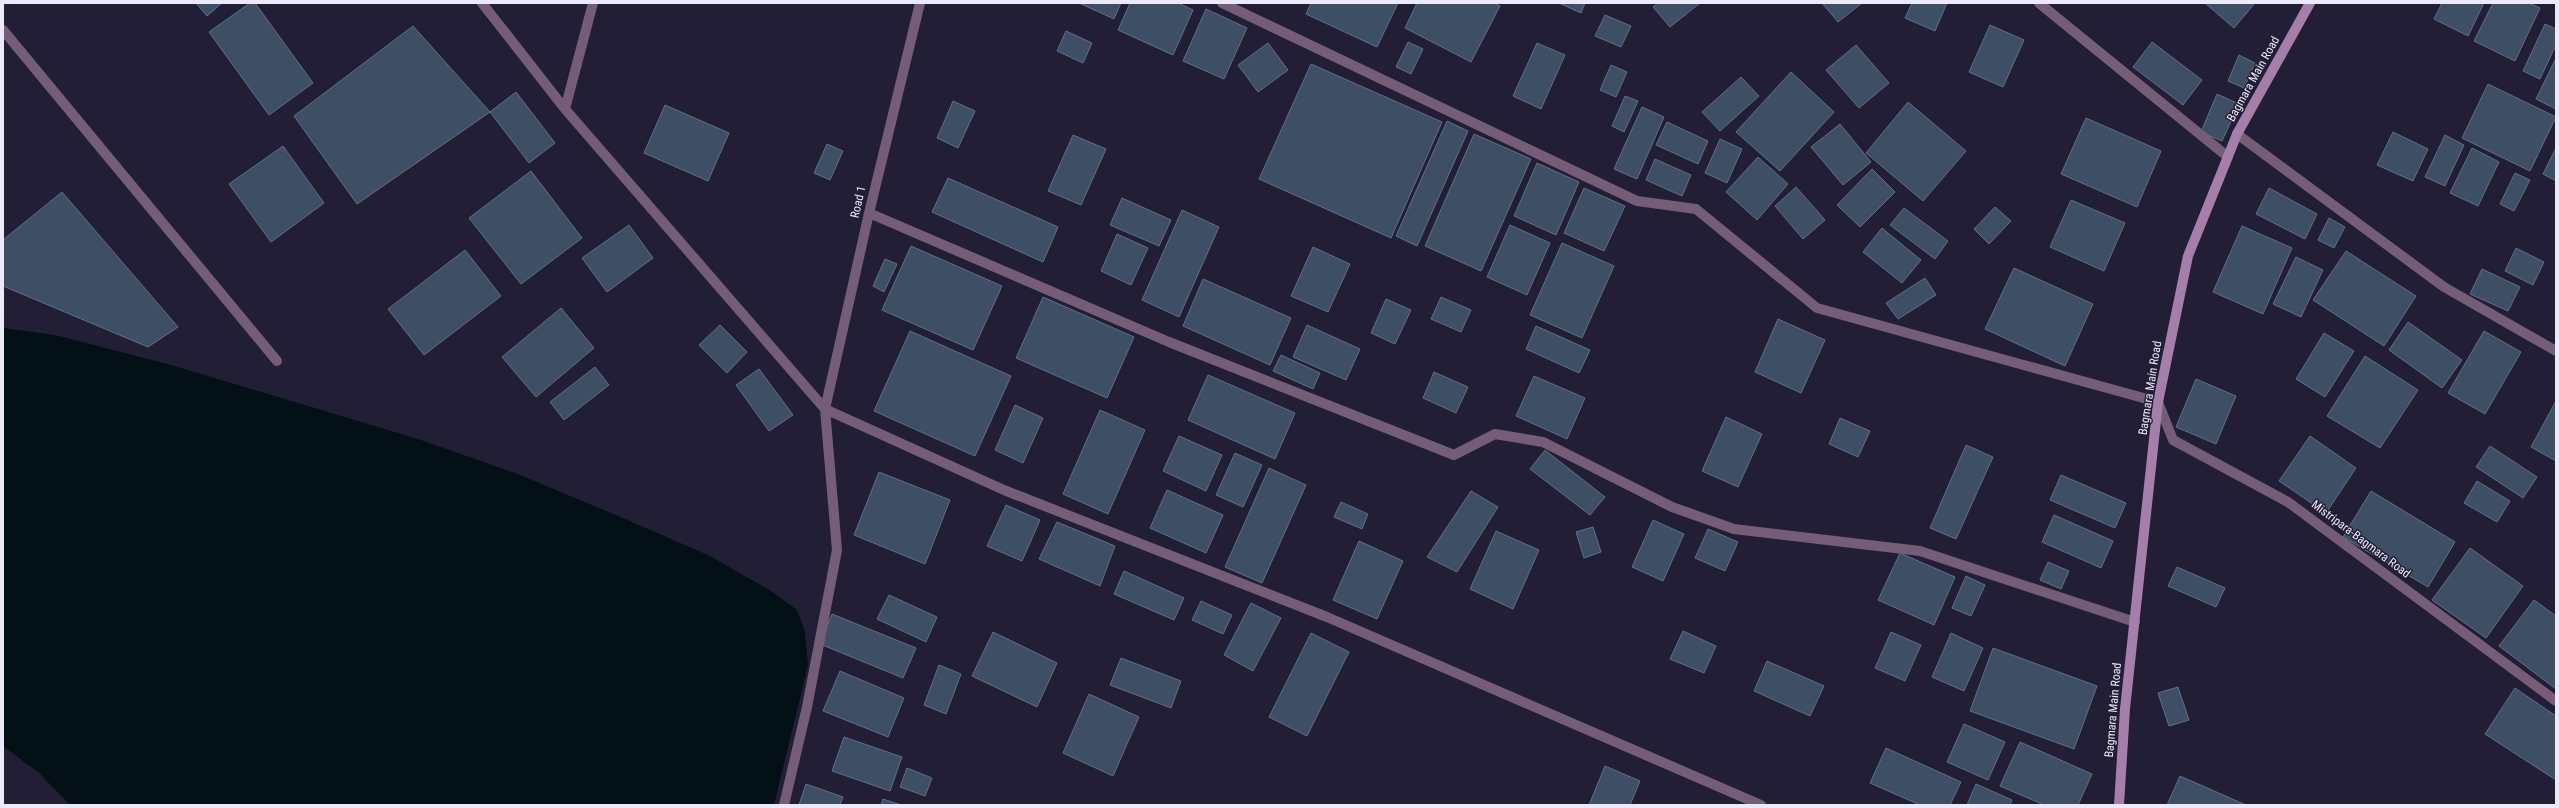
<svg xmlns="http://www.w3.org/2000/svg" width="2559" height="808" font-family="'Roboto Condensed',sans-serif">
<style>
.water{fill:#031015}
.building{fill:#3e4e65;stroke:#5f7089}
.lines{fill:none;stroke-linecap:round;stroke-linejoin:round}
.street{stroke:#755d78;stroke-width:10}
.secondary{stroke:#a57ea9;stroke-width:10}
.labels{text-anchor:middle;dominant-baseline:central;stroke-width:3;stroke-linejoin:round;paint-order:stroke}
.street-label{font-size:12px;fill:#ebe9fa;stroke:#221e35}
</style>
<rect width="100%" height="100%" fill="#221e35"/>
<path class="water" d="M3 328 55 335 171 365 418 439 518 474 625 519 710 556 771 591 797 610 805 632 808 665 774 805H70L39 773 3 746Z"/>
<path class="building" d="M196 3H222L207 16Z
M250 3H255L313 83 269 115 209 32Z
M1079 3H1121L1114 19Z
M1130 3H1178L1193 10 1173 55 1118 30Z
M1311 3H1398L1377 47 1306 14Z
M1417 3H1494L1500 6 1471 62 1405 28Z
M1559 3H1585L1581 13Z
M1658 3H1700L1670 27 1653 7Z
M1822 3H1862L1838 22Z
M1912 3H1947L1935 31 1905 18Z
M2205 3H2255L2234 28Z
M2442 3H2484L2468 36 2434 19Z
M2493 3H2529L2540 8 2515 61 2474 41Z
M1206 9 1247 28 1224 79 1183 61Z
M1605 15 1631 26 1621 47 1595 36Z
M2545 24 2556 29V45L2540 79 2523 71Z
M1990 25 2024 40 2003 87 1969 72Z
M413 26 490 112 357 204 294 116Z
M1066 31 1092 43 1083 63 1057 51Z
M1408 42 1423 49 1411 74 1396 67Z
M2152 42 2202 80 2183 105 2133 67Z
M1268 43 1288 70 1258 92 1238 65Z
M1537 43 1565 55 1541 109 1513 96Z
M1856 45 1889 83 1859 108 1826 70Z
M2239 55 2255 63 2244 88 2228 81Z
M2556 58V109L2536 99Z
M1311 64 1442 122 1391 238 1259 179Z
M1611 65 1627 72 1616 97 1600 90Z
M1791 72 1834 112 1780 171 1736 132Z
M1741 77 1759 96 1720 131 1702 112Z
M2488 84 2556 117 2530 171 2462 138Z
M516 92 555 143 529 163 490 112Z
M2217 94 2239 104 2222 141 2201 132Z
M1625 96 1638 101 1624 132 1612 126Z
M953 101 975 111 958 148 937 138Z
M1908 102 1966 151 1923 201 1866 153Z
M665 105 729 133 708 181 644 153Z
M1642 107 1664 117 1637 179 1614 169Z
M2086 118 2161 151 2137 207 2061 174Z
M1447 121 1468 131 1417 246 1396 236Z
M1667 122 1708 141 1698 164 1656 145Z
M1840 124 1871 162 1843 185 1811 147Z
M2393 132 2428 149 2413 181 2377 165Z
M1474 134 1531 159 1481 271 1425 246Z
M1073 135 1106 149 1081 205 1048 191Z
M2445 135 2464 145 2445 186 2425 177Z
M1720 139 1742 149 1727 183 1705 173Z
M827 144 843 151 830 180 814 173Z
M283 146 324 203 271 242 229 184Z
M2472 148 2499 162 2478 206 2450 193Z
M2556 148V181L2543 174Z
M1758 157 1788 184 1757 220 1726 192Z
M1655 159 1691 175 1682 196 1646 180Z
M1537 163 1579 182 1556 235 1514 216Z
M1872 169 1895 192 1860 227 1837 205Z
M531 171 582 238 521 284 469 218Z
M2515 173 2530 180 2514 211 2500 204Z
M948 178 1058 227 1043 262 932 212Z
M1796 187 1825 220 1803 239 1775 206Z
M1584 188 1625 206 1604 251 1564 233Z
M2269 188 2317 214 2305 239 2256 214Z
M62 192 178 327 148 347 3 286V240Z
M1122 198 1171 220 1159 246 1110 225Z
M2071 200 2125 223 2104 271 2050 247Z
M1995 207 2011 221 1989 244 1974 229Z
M1904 208 1948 241 1935 259 1890 225Z
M1182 210 1219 227 1179 317 1142 300Z
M2329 218 2345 227 2334 248 2318 240Z
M629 225 653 258 607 292 582 258Z
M1510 225 1550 243 1527 295 1487 277Z
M2242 226 2292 248 2263 314 2213 292Z
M1882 228 1921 260 1902 283 1863 252Z
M1117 234 1148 248 1131 285 1101 271Z
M1562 243 1614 266 1582 338 1530 315Z
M911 246 1002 286 973 350 882 310Z
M1313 247 1350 264 1328 312 1291 296Z
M2516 248 2544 262 2533 285 2505 271Z
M465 250 501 296 424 355 388 309Z
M2346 251 2416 296 2384 346 2313 300Z
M2296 257 2323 270 2301 317 2273 304Z
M885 259 897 264 884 292 873 286Z
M2014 268 2093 304 2065 366 1985 329Z
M2482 269 2520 287 2508 311 2470 294Z
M1925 278 1936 295 1898 319 1886 303Z
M1203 279 1291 318 1270 365 1183 326Z
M1043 297 1134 337 1107 398 1016 358Z
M1441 297 1471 310 1461 332 1431 319Z
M1386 299 1411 310 1395 344 1371 333Z
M561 308 594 348 536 397 502 357Z
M1778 319 1825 340 1801 393 1755 372Z
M2408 322 2462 360 2442 388 2389 350Z
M720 325 747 352 727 373 699 345Z
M1307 325 1360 349 1346 380 1293 357Z
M1536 326 1590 350 1579 373 1526 349Z
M910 331 1011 376 975 456 874 411Z
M2484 331 2521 352 2485 414 2448 393Z
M2324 333 2354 351 2325 397 2296 379Z
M1281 355 1320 373 1313 389 1273 371Z
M2365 356 2418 390 2380 448 2327 416Z
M595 367 609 385 564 420 550 402Z
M759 369 793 415 769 431 736 385Z
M1434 372 1468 387 1456 413 1423 398Z
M1208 375 1295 413 1275 459 1188 420Z
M1534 376 1585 398 1567 439 1516 416Z
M2196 379 2236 396 2216 444 2176 427Z
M2556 401V461L2531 447Z
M1015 405 1043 418 1023 463 995 450Z
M1100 410 1145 430 1108 514 1063 494Z
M1726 417 1762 434 1738 487 1702 471Z
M1840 418 1870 431 1858 457 1829 444Z
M1179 436 1222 455 1206 491 1163 471Z
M2310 436 2356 468 2326 513 2279 481Z
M1966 445 1993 457 1956 539 1930 528Z
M2490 446 2537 477 2523 498 2476 467Z
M1545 450 1605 497 1590 515 1530 469Z
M1235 453 1262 465 1243 507 1216 495Z
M1269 468 1306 485 1262 583 1225 567Z
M879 472 950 500 925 564 854 535Z
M2061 475 2126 503 2115 528 2050 500Z
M2477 481 2510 501 2497 522 2464 503Z
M1167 490 1223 515 1206 553 1150 528Z
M1471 491 1498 507 1457 572 1427 557Z
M2371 491 2455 542 2428 587 2343 537Z
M1341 502 1368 514 1362 529 1334 517Z
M1006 505 1040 520 1022 561 987 546Z
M2054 515 2113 541 2101 568 2042 542Z
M1653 520 1684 534 1663 581 1632 567Z
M1057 522 1115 546 1100 586 1039 559Z
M1593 527 1601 552 1584 558 1576 532Z
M1708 529 1738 542 1725 571 1695 558Z
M1496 531 1539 550 1513 609 1470 589Z
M1359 541 1403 561 1377 619 1333 600Z
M2470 548 2523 586 2486 638 2432 600Z
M1900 553 1955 577 1934 625 1878 600Z
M2048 562 2069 571 2061 589 2040 580Z
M2177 567 2225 588 2216 607 2168 586Z
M1124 571 1184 598 1174 620 1114 594Z
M1966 576 1985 585 1971 616 1952 608Z
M889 595 937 617 926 642 877 619Z
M2534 600 2556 616V689L2499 646Z
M1201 601 1232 615 1223 634 1192 620Z
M1251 603 1281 618 1253 671 1224 655Z
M832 614 916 648 903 678 820 644Z
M1683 631 1716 646 1704 673 1670 659Z
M993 632 1057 663 1037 707 972 676Z
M1891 632 1921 645 1905 681 1875 668Z
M1311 633 1349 652 1307 736 1269 717Z
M1951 633 1983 648 1964 691 1932 677Z
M1993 648 2097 686 2074 749 1970 711Z
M1121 658 1181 681 1171 708 1110 685Z
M1767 661 1824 686 1810 716 1754 691Z
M939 665 961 674 946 714 924 705Z
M840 671 904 698 888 737 823 711Z
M2178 687 2189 720 2169 726 2158 693Z
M2515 688 2556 716V780L2485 734Z
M1089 694 1139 717 1113 776 1063 753Z
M1964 724 2005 742 1988 780 1947 762Z
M844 737 902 757 890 791 832 771Z
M2020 742 2092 774 2078 805H2044L2000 786Z
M1886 748 1961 782 1950 805H1920L1870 783Z
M1605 766 1640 781 1630 805H1589Z
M907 768 932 778 925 796 900 787Z
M2180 776 2246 805H2167Z
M806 784 843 797 840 805H799Z
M1976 784 2012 800 2010 805H1967Z
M883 799 901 805H881Z"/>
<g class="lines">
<path class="street" d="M482 3 565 109 825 409 1004 490 1327 617 1761 805
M1222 3 1637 201 1696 209 1817 308 2158 402 2173 440 2288 502 2556 701
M2039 3 2228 157
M3 30 277 361
M565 109 593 3
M2237 134 2444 287 2556 351
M869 213 1169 342 1454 455 1495 434 1543 442 1672 507 1734 529 1920 551 2135 622
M784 805 807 707 837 550 825 409 869 213 920 3"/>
<path class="secondary" d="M2119 805 2125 709 2158 402 2188 256 2237 134 2310 3"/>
</g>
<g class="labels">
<g class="street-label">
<text transform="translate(2253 79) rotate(-61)">Bagmara Main Road</text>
<text transform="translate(858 202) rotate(-77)">Road 1</text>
<text transform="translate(2150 388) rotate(-81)">Bagmara Main Road</text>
<text transform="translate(2361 539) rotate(37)">Mistripara-Bagmara Road</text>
<text transform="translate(2113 710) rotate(-85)">Bagmara Main Road</text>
</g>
</g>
<rect width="2559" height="808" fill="none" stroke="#ebe9fa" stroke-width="8"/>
</svg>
